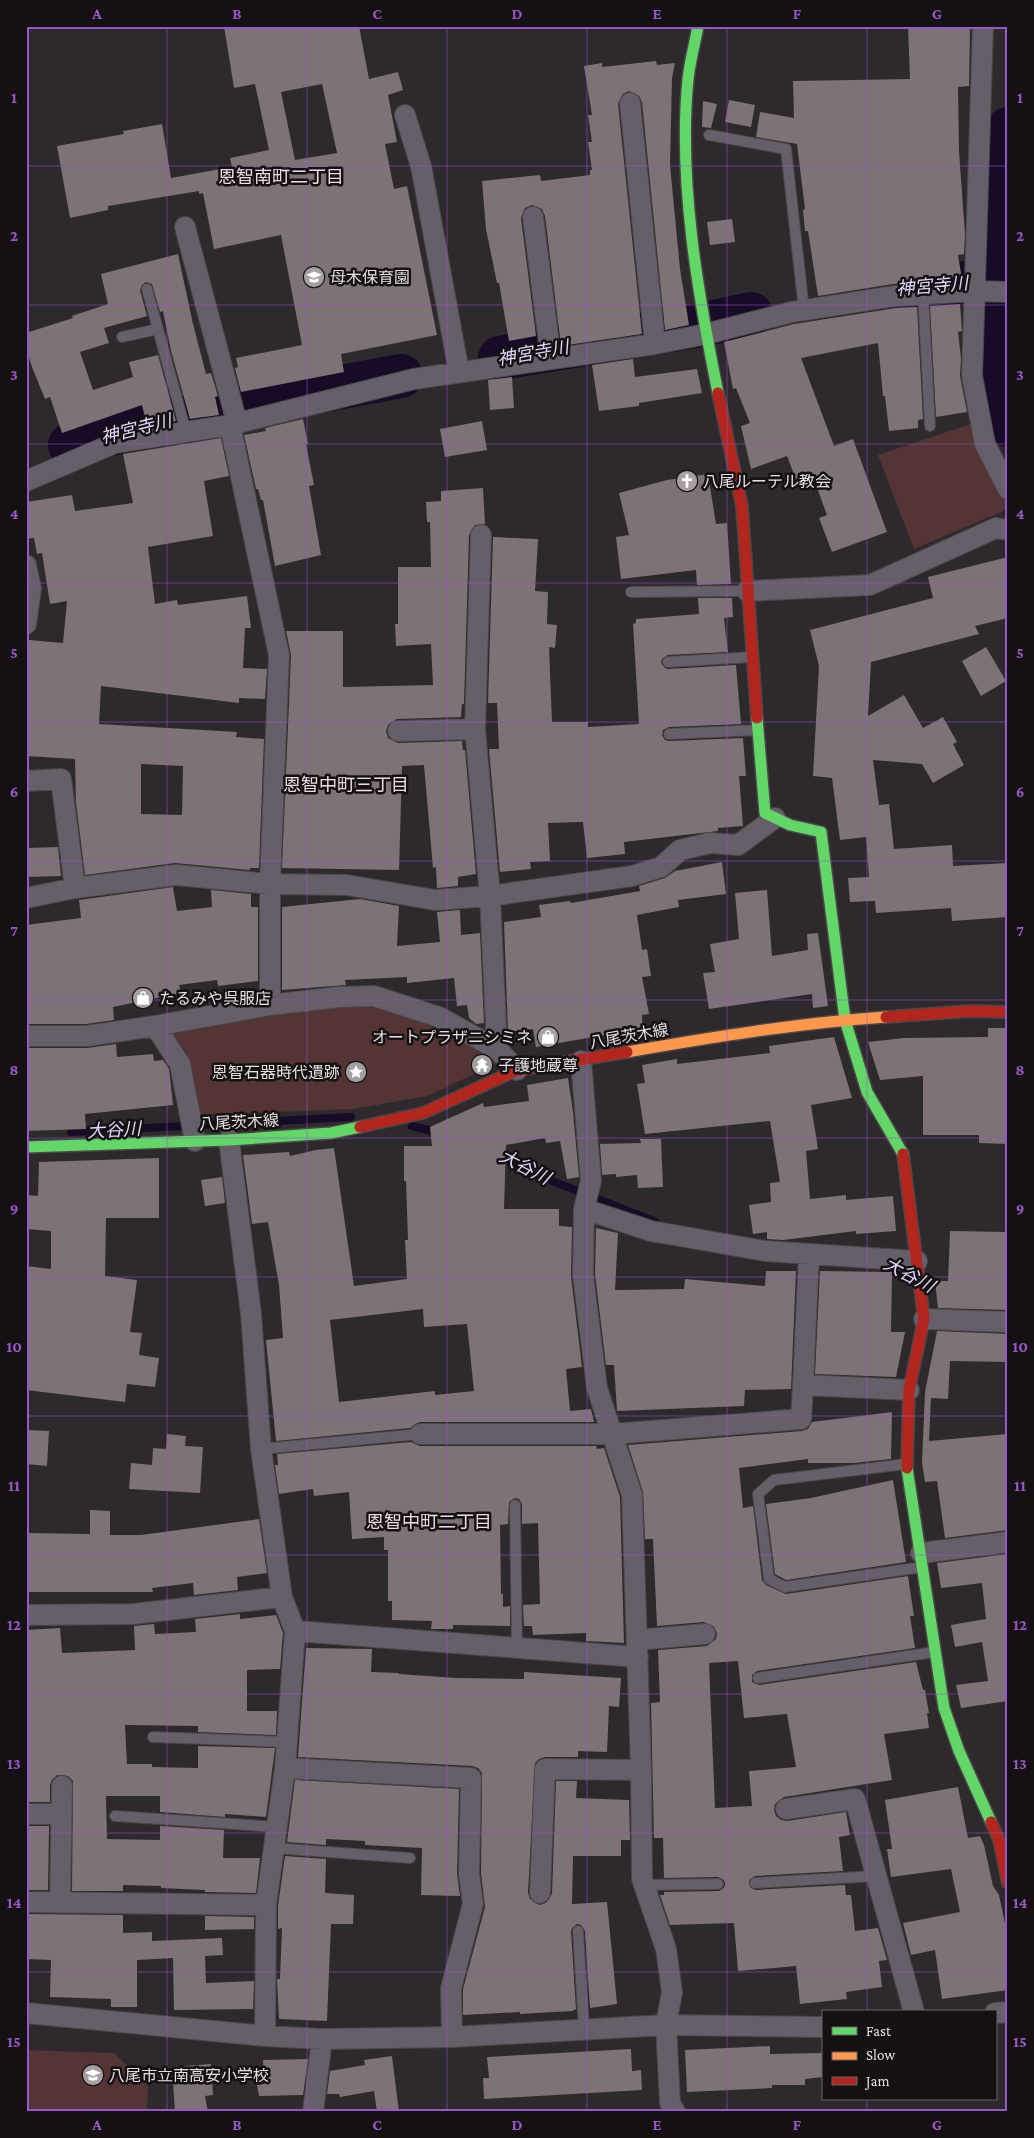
<svg xmlns="http://www.w3.org/2000/svg" width="1034" height="2138" font-family="'Crimson Pro','Noto Sans JP',serif">
<style>
.green{fill:#543434}
.lines{fill:none;stroke-linecap:round;stroke-linejoin:round}
.stream{stroke:#170b27;stroke-width:8}
.river{stroke:#170b27;stroke-width:44}
.building{fill:#7d7275;fill-rule:evenodd}
.lane-casing{stroke:#4a4749;stroke-width:12}
.street-casing{stroke:#4a4749;stroke-width:22}
.fast-casing{stroke:#4a4749;stroke-width:14}
.slow-casing{stroke:#4a4749;stroke-width:14}
.jam-casing{stroke:#4a4749;stroke-width:14}
.lane{stroke:#665e68;stroke-width:10}
.street{stroke:#665e68;stroke-width:20}
.fast{stroke:#63d668;stroke-width:11}
.slow{stroke:#ff974d;stroke-width:11}
.jam{stroke:#b3261e;stroke-width:11}
.grid{fill:none;stroke:#9658c8;stroke-width:1;stroke-opacity:0.55}
.labels{text-anchor:middle;dominant-baseline:central;stroke-width:5;stroke-linejoin:round;paint-order:stroke}
.poi-label{font-size:16px;fill:#e5dee2;stroke:#151113;text-anchor:start}
.street-label{font-size:16px;fill:#e5dee2;stroke:#151113}
.neighbourhood-label{font-size:18px;fill:#ebdce4;stroke:#151113}
.water-label{font-size:18px;font-style:italic;fill:#e2d4fb;stroke:#151113}
.neatline{fill:none;stroke:#9658c8;stroke-width:2}
.grid-label{font-size:16px;text-anchor:middle;font-weight:bold;fill:#9658c8}
</style>
<rect width="100%" height="100%" fill="#2e292c"/>
<path class="green" d="M971 424 978 448 1008 503V509L914 549 878 455Z
M330 1005 379 1008 451 1031 501 1061 428 1096 353 1109 194 1115 187 1053 170 1030Z
M26 2050 114 2053 148 2086 147 2112H26Z"/>
<g class="lines">
<path class="stream" d="M412 1126 440 1133
M71 1132 351 1117
M497 1153 522 1169 656 1222
M889 1265 913 1279"/>
<path class="river" d="M1008 129 996 352 1008 425
M926 287 999 280
M500 358 696 326 751 314
M70 445 148 424 226 412 320 391 401 376"/>
</g>
<path class="building" d="M224 26H359L369 79 398 72 403 90 388 95 397 142 385 144 394 189 407 186 437 335 341 354 344 372 241 392 235 368 238 367 236 358 302 345 281 235 214 249 203 193 199 194V191L108 206V210L70 218 57 146 124 134 123 131 162 124 171 178 232 167 230 158 269 150 255 84 234 88ZM322 84 337 153 295 160 281 92Z
M908 26H970L969 86 958 87 959 151 965 234 964 254 958 255 962 279 893 284 818 296 808 231H805L803 210 805 209 797 144 756 137 760 112 794 118 793 81 910 79Z
M656 61 657 65 675 63 672 78 670 165 680 269 689 325 665 330 642 102 639 96 629 91 623 94 618 104 642 334 561 346 545 216 542 209 532 205 525 208 521 218 536 336 509 341 499 283H497L486 229 482 181 540 175 541 181 590 175V170H592L588 142H592L588 115H592L584 66 602 63V67Z
M729 100 755 105 751 127 725 122Z
M703 101 717 104 711 128 702 127Z
M732 219 735 242 710 245 707 222Z
M178 254 193 324 206 374 211 373 218 396 215 397 219 415 190 419 171 351 163 311 160 312 152 284 146 282 142 285 140 290 147 316 104 328 109 343 80 352 93 390 133 377 129 362 158 355 176 421 147 426 142 405 62 433 50 397 45 399 32 367 26 348V333L73 318 72 316 108 304 101 274Z
M960 304 962 331 958 332 961 358 960 376 967 412 936 417 930 306Z
M917 307 923 419 918 420V428L889 431 885 396H883L878 343 801 358 834 446 853 439 887 532 832 552 819 518 827 515 812 474 796 480 787 456 751 469 741 426 750 423 736 388 733 389 724 342 794 324 896 308Z
M633 359 635 377 697 369 702 393 639 403V406L599 411 592 365Z
M512 377 514 408 490 410 488 380Z
M303 419 308 444H306L314 485 309 486 321 555 275 566 263 500H261L258 489H256L244 435 266 431 265 428Z
M482 421 487 450 445 457 440 429Z
M221 438 229 476 204 481 213 536 148 547 155 604 177 600 178 605 247 596 251 628H245L243 668 267 669 265 699 239 698V703L101 686 99 724 237 732 236 737 264 739 259 868H250V870L175 863 85 875 76 803 75 759 26 756 29 640 63 643 67 601 50 604 42 553 37 554 34 538 26 539V502L72 495 75 511 133 503 123 454ZM141 764 183 766 182 815 141 814Z
M708 474 716 524 727 523 731 584 697 585 696 570 621 579 616 537 629 535 619 493 667 480Z
M483 488 485 524 475 525 469 535 464 704H462L461 717 397 719 388 725 386 731 388 738 398 743 462 741 463 750H465L476 874 458 877V886L437 888 436 867 433 868 424 765 402 766 399 870 282 868 291 655 286 631H343V687L433 685 431 644 396 646 395 624H398V567H431L430 522H427L426 502 441 501V491Z
M493 537 538 539 535 591 548 592 547 624 557 625 555 648 549 647 552 722H588V727L639 724 633 624 636 623V619L699 614 698 598H732L733 617 724 618 728 652 668 655 662 659 661 663 665 668 668 669 736 665 741 724 669 727 663 730 662 735 665 740 669 741 743 738 746 776H739L743 826 718 828V831L624 842 625 854 587 858 583 822 548 823 550 861 530 862 531 869 500 872 489 749H499L497 703H488Z
M1008 557V618L975 626 979 634 871 662 868 716 904 695 923 728 943 717 957 742 953 744 964 765 933 783 922 764 873 760 879 805 889 804 894 849 952 845 953 866 1008 863V917L952 921 951 908 876 913 875 901 850 902 848 878 869 877 866 837 840 840 832 778 813 776 819 666 810 630 933 598 928 577Z
M986 647 1006 681 981 696 962 661Z
M58 847 61 876 26 877V848Z
M722 862 726 894 678 900 679 907 637 915 642 950 647 949 651 976 642 977 649 1014 642 1015 643 1033 623 1037 622 1032 536 1047 533 1029 508 1032 504 922 541 917 539 905 570 901 571 903 640 891 639 886 665 878 675 871Z
M173 887 177 911 212 907 211 890 251 894V907H258V981L218 986 217 980 179 985 181 993 113 1007 114 1020 86 1024H26V925L81 918 79 900Z
M767 890 772 956 808 950 807 934 818 933 828 1006 813 1008 812 994 709 1009 703 973 715 972 710 944 739 939 735 893Z
M360 899 399 906 397 946 440 942 437 912 460 910 461 935 480 933 484 1023 476 1024 469 1018 467 1005 457 1006 454 978 407 983V977L345 980 346 985 282 990V907Z
M988 1028H1008V1144L979 1143V1135H923V1076L880 1080 868 1042 904 1038 988 1037Z
M834 1037 852 1098 811 1105 818 1149 806 1151 810 1199 846 1195V1200L893 1196 896 1231 856 1234V1231L783 1240 767 1239V1232L753 1234 749 1205 771 1202 770 1183 780 1182 770 1121 645 1134 637 1084 645 1083 642 1065 677 1059V1064L770 1053 769 1046Z
M116 1044 117 1057 153 1054 154 1061 163 1060 169 1069 173 1105 85 1114 86 1129 26 1131V1048H87Z
M568 1078 573 1112 579 1177 567 1179 560 1141 546 1143 545 1138 506 1145 504 1209H559V1226L572 1227 571 1276 582 1367 566 1369 570 1411 591 1409 594 1422H420L415 1424 410 1428 276 1441 266 1340 283 1338 279 1285 268 1222 252 1224 243 1155 289 1152 290 1156 316 1150 334 1148 354 1286 407 1279 405 1240H408L406 1181H404V1146H432L430 1127 483 1103 484 1107 529 1101 527 1085ZM423 1309 424 1327 467 1324 474 1391 435 1395V1391L339 1402 330 1320Z
M640 1139H661L663 1187 638 1188 637 1175 616 1177V1174L602 1175 600 1144 641 1143Z
M159 1158V1218H106L105 1276 137 1280 130 1332 142 1333 139 1355 159 1358 155 1387 127 1384 125 1402 26 1390V1266L51 1269V1231L26 1229V1195L38 1196 39 1162Z
M222 1177 225 1203 205 1206 201 1180Z
M596 1228 618 1233 615 1290 684 1289 685 1279 765 1286 766 1271H796L791 1389 745 1390 744 1406 617 1411 614 1365H606L595 1274Z
M950 1231 1008 1232V1310L938 1308 935 1281H948Z
M820 1271 892 1272 891 1332H905L896 1377 815 1374Z
M937 1331 1008 1334V1362L950 1361 948 1399 931 1398 929 1441 1008 1434V1530L945 1538 937 1481 925 1482 922 1463 925 1392Z
M892 1412 891 1459 854 1463H808V1459L739 1468 743 1508 753 1506 762 1580 766 1585 786 1594 908 1576 914 1616H910L915 1648 757 1671 752 1675V1682L759 1685 916 1662 923 1690H925L929 1713H927L929 1728 884 1734 892 1780 784 1797 775 1804 774 1810 776 1816 781 1820 787 1821 846 1812 850 1835 839 1837 843 1871 755 1876 749 1880 750 1887 755 1890 845 1885 846 1895H851L855 1931 878 1928 887 1960 879 1961 882 1987 846 1992 847 1999 800 2004 796 1966 738 1971 734 1923 670 1925 660 1895H664V1892L719 1891 724 1888 725 1884 724 1880 718 1877 664 1878 663 1838H654L651 1703 660 1702 658 1650 707 1646 716 1639 717 1633 714 1627 704 1622 657 1626 653 1539H645L643 1492 628 1445 802 1431 808 1429 812 1422ZM738 1661 744 1718 787 1714 796 1767 749 1771 752 1806 715 1808 709 1663Z
M26 1430 49 1431 47 1466 26 1464Z
M167 1434 186 1436 185 1446 203 1447 200 1493 129 1489 131 1463 152 1465 153 1448 166 1449Z
M411 1442 420 1446H596L597 1449 604 1448 620 1497 624 1643 586 1641V1633L533 1635 532 1626H524L523 1605 540 1604 538 1523 522 1524V1504L519 1499 515 1498 509 1502 508 1524 500 1525 501 1594H503V1607L510 1606V1626L453 1625V1629H431L432 1621 392 1620V1601H388V1550H384V1537L352 1539 349 1492 314 1496 313 1489 279 1494 275 1465H278L277 1454Z
M893 1480 906 1562 786 1580 775 1574 766 1504 811 1498Z
M90 1510 110 1511V1535H141L259 1519 267 1573 237 1577 238 1590 194 1595 193 1583 152 1588 153 1592H26V1533L90 1534Z
M1008 1554V1701L961 1708 956 1685 988 1681 982 1642 955 1647 951 1625 986 1619 982 1583 941 1588 937 1563Z
M240 1614V1619L276 1615 283 1633 280 1669 247 1670V1711H277L276 1735 198 1732V1726L125 1725 127 1764H152V1767L198 1768V1746L275 1748 266 1817 225 1814V1817L160 1812V1796H106L107 1839 160 1840V1826L224 1830 223 1858H260L256 1893 205 1892V1890L161 1888V1886L123 1885V1891H72L73 1781 68 1776 57 1775 52 1780 50 1785V1802H26V1680H29L26 1630 60 1628 62 1653 135 1650 134 1626 154 1624 155 1634 196 1632 195 1619Z
M306 1648 372 1649 371 1672 399 1673V1674L456 1678 524 1679V1672L621 1678 619 1707 609 1706 607 1752 578 1751V1757H545L539 1759 535 1763 528 1893 530 1899 539 1905 546 1903 552 1894 556 1781H577L576 1798 629 1800 630 1840H621V1856H573L572 1904 607 1902 617 2004 590 2008 585 1931 581 1925 577 1924 572 1928 571 1931 576 2009 572 2011 520 2014V2012L463 2015V1989L485 1907 481 1873 482 1773 478 1768 472 1766 298 1757Z
M295 1780 459 1789 457 1874 460 1896 421 1895 422 1848 365 1845V1841L326 1839V1845L287 1842Z
M958 1787 968 1838 980 1836 984 1845 993 1886 999 1895 1008 1938V1990L942 1999 935 1950 911 1955 903 1923 960 1912 951 1869 891 1877 887 1849H892L885 1800Z
M26 1826H49L48 1890H26Z
M285 1856 326 1859 325 1893 354 1895 353 1924H331L327 2021 279 2019 277 1979H280L282 1928 278 1929V1906Z
M26 1914 123 1915V1933L152 1932V1941L222 1938 223 1955 205 1956 206 1983 254 1981 253 2009 174 2010 173 1958 137 1960V2007H111V1999L50 1997 51 1960 26 1959Z
M205 1916 254 1917V1929L205 1930Z
M770 2046V2054L823 2053V2077L805 2079V2085H772V2088L687 2092 685 2050Z
M631 2049 632 2071 641 2070 642 2090 484 2099 483 2078H489L487 2057Z
M392 2056 399 2112H377L374 2091 340 2097 339 2094H327L330 2071 365 2065 364 2060Z
M308 2059 303 2095 259 2096 257 2085 264 2084 263 2060Z
M211 2064 213 2095 205 2096 208 2112H175L172 2067Z"/>
<g class="lines">
<g class="lane-casing">
<path id="lane" d="M709 135 786 149 804 310
M147 289 186 432
M923 294 930 426
M122 337 158 329
M631 592 745 591
M668 662 752 657
M669 734 758 730
M261 1449 420 1434
M906 1464 774 1480 758 1494 769 1579 785 1587 922 1567
M515 1505 517 1648
M758 1678 935 1652
M153 1737 287 1742
M115 1816 277 1827
M274 1848 410 1858
M755 1883 876 1876
M644 1885 718 1884
M578 1931 584 2029"/>
</g>
<g class="street-casing">
<path id="street" d="M983 26 972 376 985 444 1008 489
M630 103 655 344
M405 115 421 166 459 372
M533 217 551 359
M185 227 237 423
M230 425 279 655 270 884V1005
M26 481 115 443 230 425 414 379 655 344 706 334 792 312 895 296 975 291 1008 292
M26 565 31 589 26 624
M747 591 870 585 996 528 1008 530
M475 729 481 535
M398 731 475 729 490 896 497 1049
M26 781 61 779 75 888
M26 898 75 888 176 875 270 884 347 885 435 900 490 896 632 876 661 867 680 850 710 843 738 845 775 818
M155 1026 180 1064 195 1141
M26 1036H87L155 1026 270 1005 339 997 374 996 439 1017 497 1049 517 1070
M581 1061 591 1181 584 1209 583 1275 597 1388 632 1495 641 1770 642 1879 666 1949 672 1992 666 2025 670 2103 675 2112
M229 1140 251 1314 261 1449 282 1597 295 1631 285 1768 266 1905 265 2036
M584 1209 651 1231 765 1251 917 1261
M924 1319 1008 1322
M803 1385 809 1254
M420 1434H612L801 1419 803 1385 909 1390
M921 1553 1008 1542
M26 1615 133 1614 282 1597
M295 1631 638 1657
M637 1640 705 1634
M285 1768 471 1778 469 1874 473 1904 451 1988 452 2037
M786 1809 855 1799 914 2012
M26 1814H62
M540 1893 545 1769 641 1770
M26 1902 266 1905
M60 1902 62 1786
M26 2013 265 2036 322 2039 452 2037 666 2025 823 2027
M995 2013 1008 2012
M313 2112 322 2039"/>
</g>
<g class="fast-casing">
<path id="fast" d="M698 26C695 43 690 61 688 79 678 181 698 294 718 393
M757 718 765 813 790 825 821 832 845 1020 867 1092 903 1154
M26 1147 229 1140 331 1133 360 1127
M907 1468 944 1708 959 1751 991 1822"/>
</g>
<g class="slow-casing">
<path id="slow" d="M627 1052C713 1037 799 1023 886 1017"/>
</g>
<g class="jam-casing">
<path id="jam" d="M718 393 742 506 757 718
M886 1017 970 1011 1008 1012
M360 1127 423 1113 517 1070 627 1052
M903 1154 924 1319 909 1390 907 1468
M991 1822 999 1840 1008 1883"/>
</g>
<use href="#lane" class="lane"/>
<use href="#street" class="street"/>
<use href="#fast" class="fast"/>
<use href="#slow" class="slow"/>
<use href="#jam" class="jam"/>
</g>
<path class="grid" d="M167 26V2112M307 26V2112M447 26V2112M587 26V2112M727 26V2112M867 26V2012M26 166H1008M26 305H1008M26 444H1008M26 583H1008M26 722H1008M26 861H1008M26 1000H1008M26 1138H1008M26 1277H1008M26 1416H1008M26 1555H1008M26 1694H1008M26 1833H1008M26 1972H1008M867 2099V2112"/>
<defs>
<g id="school-disc" transform="scale(1.125)"><circle r="9.5" fill="#a59fa2" stroke="#151113"/><path d="M0-5L7-2L0 1L-7-2ZM-4 1L0 2.5L4 1V4Q0 6-4 4Z" fill="#fff"/></g>
<g id="church-disc" transform="scale(1.125)"><circle r="9.5" fill="#a59fa2" stroke="#151113"/><path d="M-1.2-6h2.4v3.5h3.3v2.4h-3.3V6h-2.4V-.1h-3.3v-2.4h3.3Z" fill="#fff"/></g>
<g id="shop-disc" transform="scale(1.125)"><circle r="9.5" fill="#a59fa2" stroke="#151113"/><path d="M-5-2.5h2.3a2.7 3.5 0 0 1 5.4 0H5L5.5 6h-11ZM-1.5-2.5h3a1.5 2.3 0 0 0-3 0Z" fill="#fff"/></g>
<g id="temple-disc" transform="scale(1.125)"><circle r="9.5" fill="#a59fa2" stroke="#151113"/><path d="M0-6L5-2H3V0L6.5 2.5H4V6H1.5V3h-3V6H-4V2.5H-6.5L-3 0V-2H-5Z" fill="#fff"/></g>
<g id="sight-disc" transform="scale(1.125)"><circle r="9.5" fill="#a59fa2" stroke="#151113"/><path d="M0-6L1.8-2.2L6-1.7L2.9 1.2L3.7 5.4L0 3.3L-3.7 5.4L-2.9 1.2L-6-1.7L-1.8-2.2Z" fill="#fff"/></g>
</defs>
<g fill-rule="evenodd">
<use href="#school-disc" x="314" y="277"/>
<use href="#church-disc" x="687" y="481"/>
<use href="#shop-disc" x="143" y="998"/>
<use href="#shop-disc" x="548" y="1037"/>
<use href="#temple-disc" x="482" y="1065"/>
<use href="#sight-disc" x="356" y="1072"/>
<use href="#school-disc" x="93" y="2075"/>
</g>
<g class="labels">
<g class="poi-label">
<text x="330" y="277">母木保育園</text>
<text x="703" y="481">八尾ルーテル教会</text>
<text x="159" y="998">たるみや呉服店</text>
<text x="532" y="1037" text-anchor="end">オートプラザニシミネ</text>
<text x="498" y="1065">子護地蔵尊</text>
<text x="340" y="1072" text-anchor="end">恩智石器時代遺跡</text>
<text x="109" y="2075">八尾市立南高安小学校</text>
</g>
<g class="street-label">
<text transform="translate(629 1036) rotate(-10)">八尾茨木線</text>
<text transform="translate(239 1122) rotate(-3)">八尾茨木線</text>
</g>
<g class="neighbourhood-label">
<text x="281" y="177">恩智南町二丁目</text>
<text x="346" y="785">恩智中町三丁目</text>
<text x="429" y="1522">恩智中町二丁目</text>
</g>
<g class="water-label">
<text transform="translate(932 286) rotate(-5)">神宮寺川</text>
<text transform="translate(533 353) rotate(-10)">神宮寺川</text>
<text transform="translate(136 429) rotate(-14)">神宮寺川</text>
<text transform="translate(114 1130) rotate(-3)">大谷川</text>
<text transform="translate(525 1167) rotate(27)">大谷川</text>
<text transform="translate(909 1275) rotate(28)">大谷川</text>
</g>
</g>
<rect width="1034" height="2138" fill="none" stroke="#151113" stroke-width="55"/>
<rect x="822" y="2010" width="175" height="90" fill="#151113" stroke="#686366"/>
<rect x="832" y="2027" width="25" height="8" fill="#63d668" stroke="#686366"/>
<text x="866" y="2036" font-size="15" fill="#e5dee2">Fast</text>
<rect x="832" y="2052" width="25" height="8" fill="#ff974d" stroke="#686366"/>
<text x="866" y="2060" font-size="15" fill="#e5dee2">Slow</text>
<rect x="832" y="2077" width="25" height="8" fill="#b3261e" stroke="#686366"/>
<text x="866" y="2086" font-size="15" fill="#e5dee2">Jam</text>
<rect x="28" y="28" width="978" height="2082" class="neatline"/>
<g class="grid-label">
<text x="97" y="19">A</text>
<text x="237" y="19">B</text>
<text x="377" y="19">C</text>
<text x="517" y="19">D</text>
<text x="657" y="19">E</text>
<text x="797" y="19">F</text>
<text x="937" y="19">G</text>
<text x="14" y="103">1</text>
<text x="1020" y="103">1</text>
<text x="14" y="241">2</text>
<text x="1020" y="241">2</text>
<text x="14" y="380">3</text>
<text x="1020" y="380">3</text>
<text x="14" y="519">4</text>
<text x="1020" y="519">4</text>
<text x="14" y="658">5</text>
<text x="1020" y="658">5</text>
<text x="14" y="797">6</text>
<text x="1020" y="797">6</text>
<text x="14" y="936">7</text>
<text x="1020" y="936">7</text>
<text x="14" y="1075">8</text>
<text x="1020" y="1075">8</text>
<text x="14" y="1214">9</text>
<text x="1020" y="1214">9</text>
<text x="14" y="1352">10</text>
<text x="1020" y="1352">10</text>
<text x="14" y="1491">11</text>
<text x="1020" y="1491">11</text>
<text x="14" y="1630">12</text>
<text x="1020" y="1630">12</text>
<text x="14" y="1769">13</text>
<text x="1020" y="1769">13</text>
<text x="14" y="1908">14</text>
<text x="1020" y="1908">14</text>
<text x="14" y="2047">15</text>
<text x="1020" y="2047">15</text>
<text x="97" y="2130">A</text>
<text x="237" y="2130">B</text>
<text x="377" y="2130">C</text>
<text x="517" y="2130">D</text>
<text x="657" y="2130">E</text>
<text x="797" y="2130">F</text>
<text x="937" y="2130">G</text>
</g>
</svg>
